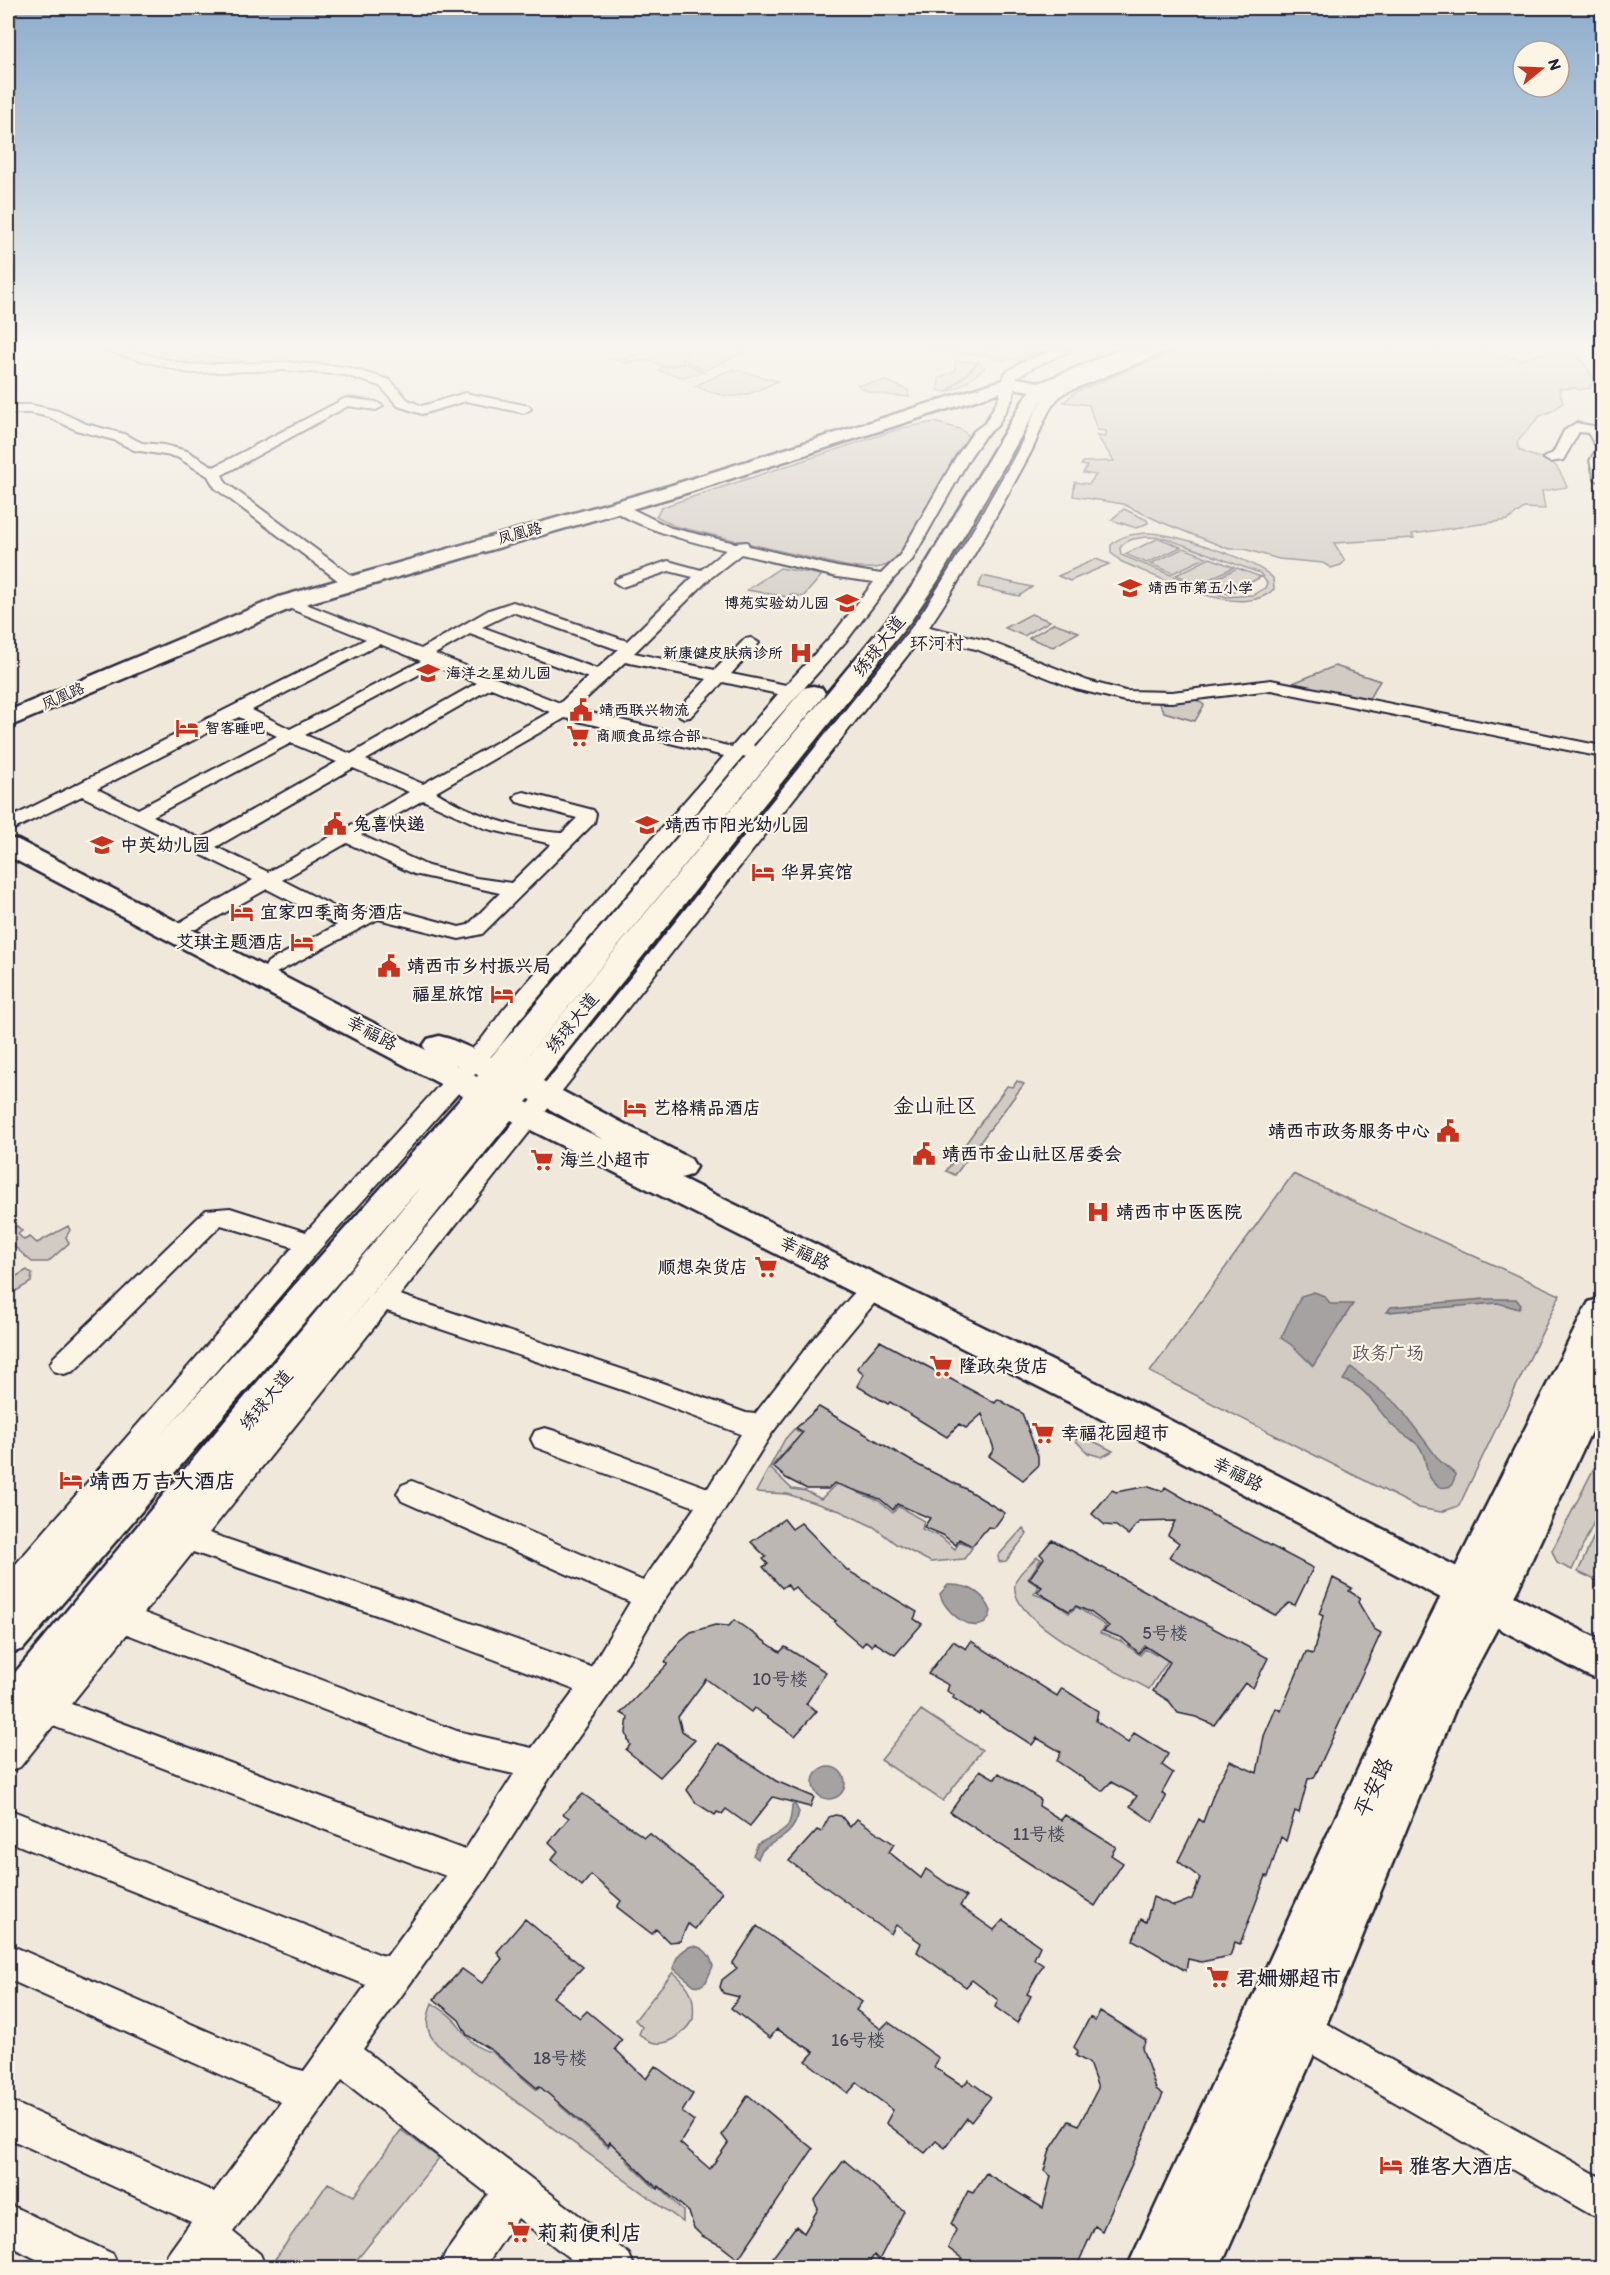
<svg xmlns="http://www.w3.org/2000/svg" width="1610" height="2275" font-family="Itim,'LXGW WenKai TC',sans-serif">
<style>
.green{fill:#d1cbc3;stroke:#7a767f;stroke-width:1.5;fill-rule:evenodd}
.water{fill:#a6a2a2;stroke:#716f79;stroke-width:1.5}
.building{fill:#bcb7b3;stroke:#22223b;stroke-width:1.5}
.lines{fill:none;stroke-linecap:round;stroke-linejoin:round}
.street-casing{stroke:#22223b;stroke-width:4}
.secondary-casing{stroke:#22223b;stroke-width:5}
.primary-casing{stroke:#22223b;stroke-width:5}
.street{fill:#fcf5e5;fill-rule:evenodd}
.secondary{fill:#fcf5e5;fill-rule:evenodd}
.primary{fill:#fcf5e5;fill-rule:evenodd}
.labels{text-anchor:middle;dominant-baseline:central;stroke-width:4.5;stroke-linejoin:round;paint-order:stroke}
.far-street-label{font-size:15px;fill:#22223b;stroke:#fcf5e5}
.far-poi-label{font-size:15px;font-weight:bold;fill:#22223b;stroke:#fcf5e5;text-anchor:start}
.far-quarter-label{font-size:18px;fill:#22223b;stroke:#fcf5e5}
.street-label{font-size:18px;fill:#22223b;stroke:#fcf5e5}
.poi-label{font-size:18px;font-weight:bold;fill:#22223b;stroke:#fcf5e5;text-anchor:start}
.park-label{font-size:18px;fill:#575564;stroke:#fcf5e5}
.near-number-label{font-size:18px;fill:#484759}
.quarter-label{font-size:21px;fill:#22223b;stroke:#fcf5e5}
.near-poi-label{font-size:21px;font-weight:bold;fill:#22223b;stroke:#fcf5e5;text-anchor:start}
.near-street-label{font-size:21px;fill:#22223b;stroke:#fcf5e5}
</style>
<rect width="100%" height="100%" fill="#efe8db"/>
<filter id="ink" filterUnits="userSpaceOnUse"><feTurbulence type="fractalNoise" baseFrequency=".0167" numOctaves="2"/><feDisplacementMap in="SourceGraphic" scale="12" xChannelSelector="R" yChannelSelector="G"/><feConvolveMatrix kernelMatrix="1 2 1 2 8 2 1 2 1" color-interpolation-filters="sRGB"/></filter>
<g filter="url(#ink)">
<path class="green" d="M644 350H688L682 356 684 363 665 366 646 360 625 363 607 358 625 359Z
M693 350H745L746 351 706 370 687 362 686 354Z
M914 350H1045L1023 358 995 361 994 358 986 355Z
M1178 350H1390L1397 353 1485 350 1519 360 1554 350H1574L1594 378V384L1590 385 1591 388 1579 390 1575 388 1559 389 1563 403 1552 411 1540 416 1517 442 1519 450C1546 465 1551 448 1567 487L1542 491 1545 509 1524 508 1508 520 1412 534 1414 538 1334 543 1345 561 1341 565 1331 568 1323 563 1279 559 1244 549H1229L1161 522 1123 504 1073 496 1075 482 1089 484 1096 475 1083 473 1087 466 1081 465 1083 462 1114 461 1097 436 1106 437V431L1097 430 1089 405 1064 402 1077 391Z
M201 355 255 363 215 368 178 364Z
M955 361 978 362 946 393 979 363 985 368C972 376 952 398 938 390L939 378 955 371Z
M687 364 704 372 683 377 659 371 662 367Z
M732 369 778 381C743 398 731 402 695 386Z
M887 381 908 390 909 397C891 395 871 396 857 385Z
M934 422 960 429 968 435 967 439 898 557C886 572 861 569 845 566L674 526 656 516 661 508 671 504 902 428Z
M1124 509 1147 520 1148 523 1136 528 1111 520Z
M1147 533C1174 533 1254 559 1273 578L1274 589C1241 622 1158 576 1122 562L1111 553V545C1121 535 1134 534 1147 533ZM1147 537 1165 538 1260 573 1267 583 1265 588 1253 595 1226 597 1121 555 1120 548C1126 539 1137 538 1147 537Z
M1159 538 1181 547 1147 563 1125 554Z
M1184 548 1207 557 1173 573 1150 564Z
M1210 558 1234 567 1200 584 1176 575Z
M1096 559 1109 564 1070 581 1058 576Z
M780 568 822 575 803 597 791 594 787 597 747 590Z
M1237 568 1261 577 1228 594 1203 585Z
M983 576 1032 587 1019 596 978 587Z
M1031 614 1050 621 1024 636 1005 628Z
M1054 623 1079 632 1053 647 1029 638Z
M1335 666 1380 681 1368 700 1288 685Z
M1195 699 1204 705 1195 721 1164 712 1159 704 1163 701Z
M1017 1081 1024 1084 955 1175 946 1171 1007 1086 1013 1087Z
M1293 1174 1560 1295 1459 1506 1441 1512 1419 1508 1150 1372Z
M8 1226 11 1229 17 1226 22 1231 18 1234 24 1240 30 1237 37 1243 68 1226 70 1230 66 1237 69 1243 48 1262H32L8 1241Z
M27 1270 32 1274 31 1282 8 1296V1281Z
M794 1429 806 1435 797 1445 792 1443 770 1468 792 1489 806 1491 821 1499 846 1474 863 1486 859 1493 879 1501 893 1513 898 1506 924 1521 922 1529 941 1537 955 1549 960 1541 972 1548 964 1559 931 1562 896 1544 874 1527 840 1511 787 1494 756 1492 785 1439Z
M1077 1433 1113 1451 1102 1457 1088 1453 1076 1441Z
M1594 1468 1602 1472V1504L1572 1570 1557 1563 1552 1551Z
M1602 1518V1568L1597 1581 1578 1572Z
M1023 1528 1027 1534 1006 1561 999 1562 998 1556Z
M1037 1557 1041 1559 1028 1579 1039 1587 1034 1594 1051 1600 1069 1613 1077 1607 1106 1626 1100 1633 1121 1641 1140 1655 1145 1649 1156 1655 1170 1640 1169 1659 1149 1689C1121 1673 1009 1622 1015 1585 1016 1574 1030 1565 1037 1557Z
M921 1710 982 1750 943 1801 881 1760Z
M673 1972C691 1987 695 1996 693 2019 680 2040 659 2053 639 2034L642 2027 635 2020Z
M432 2003C439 2008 450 2014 455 2021 465 2034 473 2049 492 2052L537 2090 549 2080 566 2092 558 2104 608 2147 616 2136 631 2151 626 2160 655 2188 657 2185 683 2211V2222L438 2045C424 2031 426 2020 432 2003Z
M401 2130 439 2158 351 2267 274 2268 271 2265 328 2183 354 2196Z"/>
<path class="water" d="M1314 1292 1324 1296 1331 1304H1353L1313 1366 1293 1346 1281 1338 1301 1296Z
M1484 1299H1516L1521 1305 1519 1309 1498 1303 1387 1312 1391 1307Z
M1351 1367 1398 1405 1439 1460 1456 1475 1451 1486C1446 1487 1442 1489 1438 1486 1424 1477 1428 1461 1421 1449 1414 1438 1402 1435 1393 1426 1375 1408 1369 1388 1343 1380Z
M948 1585C969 1584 983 1592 991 1611 985 1642 946 1617 940 1594Z
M813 1783a16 16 0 1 1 32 0a16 16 0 1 1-32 0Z
M795 1804 799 1812C791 1846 763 1838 758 1859L753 1855 758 1844C780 1831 791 1836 792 1805Z
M691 1946C704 1946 710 1954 713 1966L706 1982 700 1986 694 1985 674 1969C674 1958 681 1951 691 1946Z"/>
<path class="building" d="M880 1341 995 1403 998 1399 1022 1413 1038 1456V1466L1023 1480 989 1456 994 1449 982 1414 966 1428 959 1424 947 1437 890 1402 888 1404 857 1386 864 1374 857 1368Z
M819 1407 918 1465 964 1488 1005 1513 994 1528 988 1527 972 1546 959 1539 956 1545 943 1535 924 1527 930 1518 897 1504 893 1510 880 1499 834 1483 828 1489H807L786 1478 773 1467 803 1432 796 1428Z
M1149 1486 1163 1491 1165 1487 1216 1517 1313 1568 1295 1605 1289 1603 1275 1615 1169 1557 1179 1543 1168 1535 1175 1521 1139 1522 1128 1535 1116 1526 1105 1525 1092 1514 1112 1490 1116 1492Z
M784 1519 792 1529 801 1523 847 1570 917 1612 914 1619 922 1624 895 1655 874 1642 872 1646 866 1641 862 1646 834 1622 836 1621 806 1599 795 1587 791 1590 787 1584 782 1588 763 1567 768 1564 763 1559 766 1557 751 1542Z
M1052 1540 1268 1658 1253 1688 1245 1683 1214 1725 1196 1717 1178 1713 1169 1701 1153 1691 1170 1662 1145 1646 1139 1653 1122 1638 1103 1631 1109 1626 1090 1612 1076 1606 1069 1611 1037 1592 1042 1587 1029 1579 1044 1558 1040 1554Z
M1333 1578 1352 1588 1349 1591 1360 1598 1358 1602 1374 1629 1381 1633 1314 1778 1308 1779 1299 1813 1295 1811 1286 1841 1281 1837 1268 1877 1266 1876 1240 1944 1235 1942 1230 1956 1201 1962 1188 1959 1186 1971 1133 1940 1141 1919 1146 1922 1153 1897 1174 1906 1192 1899 1200 1878 1178 1861 1199 1819 1203 1822 1216 1787 1230 1761 1257 1773 1264 1736 1276 1708 1281 1711 1306 1652 1313 1654 1323 1616 1319 1614Z
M734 1620 780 1652 785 1647 826 1672 806 1704 817 1711 795 1736 754 1708 751 1712 706 1679 678 1717 682 1731 695 1740 660 1777 626 1750 630 1745 626 1733 628 1717 621 1713 668 1664 665 1662 680 1641 691 1632 715 1625 729 1626Z
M953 1641 966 1649 971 1641 1057 1696 1062 1688 1098 1711 1096 1721 1128 1743 1134 1733 1168 1754 1162 1765 1173 1773 1162 1793 1166 1797 1153 1822 1130 1806 1137 1796 1111 1782 1102 1791 1057 1761 1061 1752 1037 1738 1032 1745 981 1712 979 1715 953 1698 954 1695 947 1691 949 1685 928 1674Z
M718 1743 776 1781 814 1797 810 1807 773 1797 750 1826 726 1809 722 1814 717 1812 715 1815 696 1803 687 1790Z
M980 1770 995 1779 999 1773 1040 1799 1039 1806 1061 1820 1065 1815 1116 1847 1111 1855 1123 1863 1095 1906 950 1812Z
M583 1794 644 1837 649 1833 722 1892 695 1929 688 1924 680 1941 669 1942 656 1929 652 1934 617 1907 621 1901 591 1875 582 1886 551 1860 558 1851 549 1842 569 1818 563 1814Z
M835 1815 841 1816 850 1827 857 1819 894 1844 889 1852 921 1878 926 1869 966 1897 960 1906 994 1930 1003 1920 1040 1946 1034 1959 1043 1965 1027 1994 1031 1996 1017 2023 995 2007 998 2000 972 1980 966 1987 917 1952 921 1943 896 1925 891 1934 789 1861 817 1830 821 1832 829 1817Z
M525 1919 583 1967 553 1997 580 2018 587 2011 622 2040 615 2049 646 2079 655 2066 693 2094 682 2112 694 2121 680 2143 710 2169 728 2143 722 2135 748 2095 813 2149 738 2259 720 2245 702 2236 694 2228 689 2212 659 2186 658 2189 610 2142 608 2145 539 2086 537 2088 493 2051 467 2035 459 2020 434 1999 462 1969 482 1983 502 1959 497 1952Z
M757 1926 862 2002 856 2010 881 2029 888 2022 939 2058 934 2067 963 2086 968 2080 991 2097 971 2122 967 2118 945 2148 936 2141 925 2153 886 2123 893 2110 857 2083 848 2093 806 2061 814 2052 777 2029 770 2038 731 2008 739 1997 723 1993 720 1987 722 1980 737 1968 732 1964Z
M1100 2011 1146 2040 1142 2048 1156 2089 1163 2094 1102 2231 1095 2226 1076 2268H975L948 2248 956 2230 951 2224 968 2191 973 2193 986 2173 1043 2208 1051 2176 1044 2171 1050 2150 1069 2121 1079 2125 1098 2088 1089 2063 1076 2056 1078 2051 1074 2047 1090 2017 1095 2021Z
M844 2160 904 2211 879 2260 874 2255 866 2268H765L796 2226 804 2233 818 2209 814 2201Z"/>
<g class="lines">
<g class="street-casing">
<path id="street" d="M104 350H127L189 365 285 362 346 367 390 380 408 400 422 406 465 393 529 406 531 409 524 413 466 401 422 414 398 406 380 386 345 375 285 370 189 373Z
M1054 350H1072L1032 368 1016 378 1013 398 997 426 984 437 970 457 912 560 894 578 847 640 753 745 759 750 757 754 743 757 519 1020 500 1046 320 1249 19 1603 8 1607V1573L293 1247 221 1225 74 1371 64 1374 54 1371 50 1364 54 1357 206 1210 230 1208 306 1232 484 1036 503 1010 724 756 565 718 436 792C473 815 518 830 562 833L577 818 517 802 514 798 517 794 524 792 593 810 596 814 594 823 482 934 459 939 378 919 276 973 268 972 265 967 268 962 337 925 267 889 196 929H182L179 925 182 921 253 880 82 796 8 832V819L366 639 281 605 279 602 281 599H293L421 649 489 610 513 602 627 641 693 577 669 571 622 587 614 582 616 579 668 561 701 570 726 550C685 540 648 531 612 510L610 507 612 504H622L671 528 735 543 747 542 749 546 837 567 881 574 900 555 956 457 974 431 985 423 999 398 1005 373 1022 362ZM741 554 837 577 874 582 835 632 786 685 731 674 759 643 751 638 745 639 715 670 634 653 709 579ZM513 612 616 649H619L597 669 482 627ZM470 634 586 677H588L560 703 435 654ZM380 644 421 661 290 729 252 710ZM625 662 707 679 675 713 684 718 690 717 723 682 778 694 732 747 575 709ZM435 666 477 683 351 754 305 735ZM491 688 550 712 423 784 366 760ZM239 717 277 736 138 809 97 789ZM291 743 337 762 201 839 153 816ZM353 768 409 792 268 872 216 847ZM423 800 484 828 551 844 511 883 476 878 428 866 361 835ZM347 843 414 874 500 893 468 925 459 927 386 907 367 909 352 916 282 880Z
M1152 350H1170L1064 393C1045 408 1042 431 1031 452 998 512 967 571 929 627L988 641 1088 681 1125 691 1172 692 1271 680 1602 746V757L1271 690 1172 702 1125 701 1076 689 976 649 922 637 400 1295 654 1380 746 1413 755 1414 813 1339 865 1281 874 1279 883 1281 887 1288 833 1353 772 1433 724 1510 660 1606 609 1694 551 1776 484 1881 363 2049 629 2254 635 2268H582L518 2218 484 2268H439L445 2254 488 2194 342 2080 233 2232 260 2254 266 2268H214L210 2264 207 2268H162L168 2254 191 2222 8 2138V2100L214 2192 281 2102 8 1979V1944L292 2068 304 2071 366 1985 8 1841V1809L381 1955 387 1956 446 1876 53 1726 20 1767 8 1772V1733L523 1111 912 627C951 572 982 513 1016 454 1029 430 1033 405 1054 387ZM387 1311 634 1394 741 1434 708 1488 555 1431 545 1428 535 1431 531 1439 535 1447 695 1507 643 1581 422 1485 412 1481 402 1485 397 1493 402 1501 630 1602 591 1667 415 1603 209 1533ZM193 1552 394 1621 575 1690 532 1748 457 1731 144 1613ZM127 1634 457 1761 514 1774 465 1850 71 1704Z
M346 398 376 402 383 406 376 410 348 406 222 475 226 483 356 579 358 582 356 585H344L215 488 208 476 177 457 134 450 114 440 76 430 49 417 31 413H8V405H31L58 411 86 424 124 434 142 443 164 445 187 451 214 467Z
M1576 423 1598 427 1602 434V483L1595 479 1590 461 1597 448 1588 433 1579 432 1563 460 1550 462 1543 458 1553 453 1564 431Z
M1300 2009 1602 2178V2218L1588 2213 1287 2040 1282 2027 1287 2014Z
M8 2204 113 2254 119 2268H54L8 2245Z"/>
</g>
<g class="secondary-casing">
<path id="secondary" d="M1012 377 1049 384 1052 388 1043 393 1013 388 683 494 295 607 8 727V711L279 597 669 486Z
M1602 1298V1348L1598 1357 1602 1356V1408L1519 1587 1459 1700 1318 2045 1220 2268H1127L1401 1676 1584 1311 1589 1302Z"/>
</g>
<g class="primary-casing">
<path id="primary" d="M1119 350H1143L1141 354 1049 392 1040 403 939 579 910 622 543 1081 691 1159 696 1167 691 1175 681 1178 1097 1383 1602 1641V1681L1587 1675 1071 1403 511 1120 24 1727 8 1732V1681L421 1186 23 1649 8 1654V1607L463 1096 8 856V838L18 840 426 1050 423 1046 428 1039 439 1036 450 1039 491 1057 804 688 813 686 822 688 825 693 822 698 517 1069 894 612 917 579 1026 396 1037 384ZM455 1065 478 1075 477 1077ZM529 1099 537 1102 604 1140 526 1102Z"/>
</g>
<use href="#street" class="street"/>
<use href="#secondary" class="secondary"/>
<use href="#primary" class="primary"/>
</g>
</g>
<linearGradient id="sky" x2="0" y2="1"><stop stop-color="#8dadcc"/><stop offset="0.52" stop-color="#f8f5ef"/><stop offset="1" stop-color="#f8f5ef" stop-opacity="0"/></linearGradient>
<rect width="1610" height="669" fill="url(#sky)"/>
<defs>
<g id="school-bare" transform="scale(1.8)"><path d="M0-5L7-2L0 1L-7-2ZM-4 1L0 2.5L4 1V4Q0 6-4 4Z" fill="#c8321e" stroke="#fcf5e5" stroke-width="2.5" paint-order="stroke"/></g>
<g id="hospital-bare" transform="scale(1.8)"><path d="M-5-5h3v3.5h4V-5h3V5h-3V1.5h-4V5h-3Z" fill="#c8321e" stroke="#fcf5e5" stroke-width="2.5" paint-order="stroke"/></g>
<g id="civic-bare" transform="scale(1.8)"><path d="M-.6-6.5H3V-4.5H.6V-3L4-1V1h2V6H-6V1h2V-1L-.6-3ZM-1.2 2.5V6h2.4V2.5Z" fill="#c8321e" stroke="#fcf5e5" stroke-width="2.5" paint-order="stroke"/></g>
<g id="hotel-bare" transform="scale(1.8)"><path d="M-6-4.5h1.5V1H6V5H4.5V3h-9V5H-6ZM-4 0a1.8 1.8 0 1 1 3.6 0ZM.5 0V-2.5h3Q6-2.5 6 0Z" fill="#c8321e" stroke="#fcf5e5" stroke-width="2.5" paint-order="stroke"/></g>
<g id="supermarket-bare" transform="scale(1.8)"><path d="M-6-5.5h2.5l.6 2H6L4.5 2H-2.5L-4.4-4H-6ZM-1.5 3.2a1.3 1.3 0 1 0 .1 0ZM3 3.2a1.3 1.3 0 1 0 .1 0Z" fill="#c8321e" stroke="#fcf5e5" stroke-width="2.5" paint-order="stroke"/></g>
</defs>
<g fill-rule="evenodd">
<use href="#school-bare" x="1130" y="588"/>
<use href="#school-bare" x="847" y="603"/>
<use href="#hospital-bare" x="801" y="653"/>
<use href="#school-bare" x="428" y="673"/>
<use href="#civic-bare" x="581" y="710"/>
<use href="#hotel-bare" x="187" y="728"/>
<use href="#supermarket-bare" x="578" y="736"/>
<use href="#civic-bare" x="335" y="824"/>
<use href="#school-bare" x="647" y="825"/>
<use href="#school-bare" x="102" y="845"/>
<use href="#hotel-bare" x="763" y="872"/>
<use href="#hotel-bare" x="242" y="912"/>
<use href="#hotel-bare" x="302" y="942"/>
<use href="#civic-bare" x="389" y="966"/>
<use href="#hotel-bare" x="502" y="994"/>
<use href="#hotel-bare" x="635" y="1108"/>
<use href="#civic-bare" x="1448" y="1131"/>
<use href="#civic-bare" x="924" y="1154"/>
<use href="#supermarket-bare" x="542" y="1160"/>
<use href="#hospital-bare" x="1098" y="1212"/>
<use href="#supermarket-bare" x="766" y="1267"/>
<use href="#supermarket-bare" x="941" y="1366"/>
<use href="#supermarket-bare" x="1043" y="1433"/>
<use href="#hotel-bare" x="71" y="1480"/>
<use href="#supermarket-bare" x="1218" y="1977"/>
<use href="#hotel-bare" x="1391" y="2165"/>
<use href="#supermarket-bare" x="519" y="2232"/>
</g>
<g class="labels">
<g class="far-street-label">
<text transform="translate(520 533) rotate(-15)">凤凰路</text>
<text transform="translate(63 696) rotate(-24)">凤凰路</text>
</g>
<g class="far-poi-label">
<text x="1148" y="588">靖西市第五小学</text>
<text x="829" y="603" text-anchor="end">博苑实验幼儿园</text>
<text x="783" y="653" text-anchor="end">新康健皮肤病诊所</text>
<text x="446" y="673">海洋之星幼儿园</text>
<text x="599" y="710">靖西联兴物流</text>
<text x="205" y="728">智客睡吧</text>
<text x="596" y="736">商顺食品综合部</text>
</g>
<g class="far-quarter-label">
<text x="937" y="643">环河村</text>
</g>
<g class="street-label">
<text transform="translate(879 646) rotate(-52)">绣球大道</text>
<text transform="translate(572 1023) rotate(-51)">绣球大道</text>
<text transform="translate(372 1033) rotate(28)">幸福路</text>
<text transform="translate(805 1253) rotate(27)">幸福路</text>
<text transform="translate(266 1400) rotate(-51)">绣球大道</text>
<text transform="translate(1238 1474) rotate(27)">幸福路</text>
</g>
<g class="poi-label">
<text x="353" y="824">兔喜快递</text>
<text x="665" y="825">靖西市阳光幼儿园</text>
<text x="120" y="845">中英幼儿园</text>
<text x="781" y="872">华昇宾馆</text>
<text x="260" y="912">宜家四季商务酒店</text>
<text x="284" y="942" text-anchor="end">艾琪主题酒店</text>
<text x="407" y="966">靖西市乡村振兴局</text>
<text x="484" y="994" text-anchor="end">福星旅馆</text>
<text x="653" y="1108">艺格精品酒店</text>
<text x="1430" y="1131" text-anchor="end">靖西市政务服务中心</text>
<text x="942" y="1154">靖西市金山社区居委会</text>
<text x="560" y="1160">海兰小超市</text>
<text x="1116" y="1212">靖西市中医医院</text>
<text x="748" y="1267" text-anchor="end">顺想杂货店</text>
<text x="959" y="1366">隆政杂货店</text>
<text x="1061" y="1433">幸福花园超市</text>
</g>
<g class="park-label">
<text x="1388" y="1353">政务广场</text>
</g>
<g class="near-number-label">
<text x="1165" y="1633">5号楼</text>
<text x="780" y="1679">10号楼</text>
<text x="1039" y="1834">11号楼</text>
<text x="858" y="2040">16号楼</text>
<text x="560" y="2058">18号楼</text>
</g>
<g class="quarter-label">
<text x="935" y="1105">金山社区</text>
</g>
<g class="near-poi-label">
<text x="89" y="1480">靖西万吉大酒店</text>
<text x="1236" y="1977">君姗娜超市</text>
<text x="1409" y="2165">雅客大酒店</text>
<text x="537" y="2232">莉莉便利店</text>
</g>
<g class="near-street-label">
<text transform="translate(1373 1787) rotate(-65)">平安路</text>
</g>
</g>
<rect width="1610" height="2275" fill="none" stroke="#fcf5e5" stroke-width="30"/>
<rect x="15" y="15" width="1580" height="2245" fill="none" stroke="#22223b" stroke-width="2" filter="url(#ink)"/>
<g transform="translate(1541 69) rotate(72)"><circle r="28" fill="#fcf5e5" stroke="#a5a1a1" stroke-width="1.5"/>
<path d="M0-4.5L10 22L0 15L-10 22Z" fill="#c8321e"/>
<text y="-9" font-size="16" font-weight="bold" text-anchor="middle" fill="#22223b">N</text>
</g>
</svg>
